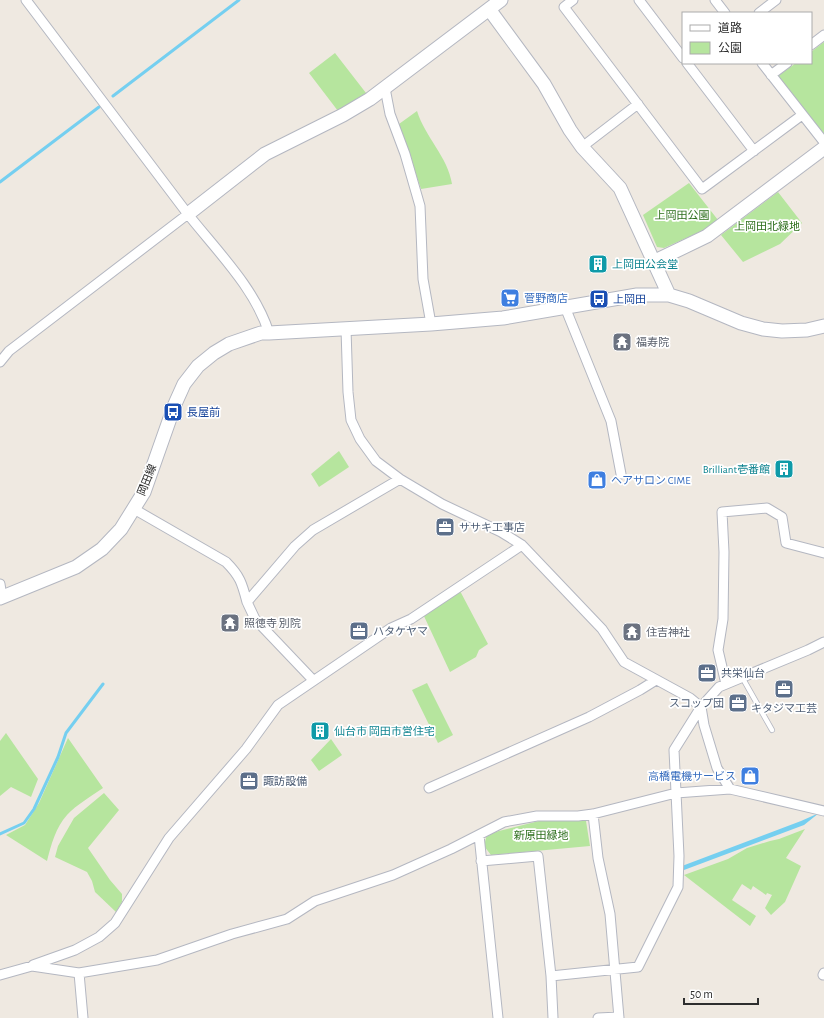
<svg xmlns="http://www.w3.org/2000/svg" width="824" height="1018" font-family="'Alegreya Sans','Noto Sans JP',sans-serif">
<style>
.green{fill:#b6e59e}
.water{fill:#75cff0}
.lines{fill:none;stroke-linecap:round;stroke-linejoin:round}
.stream{stroke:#75cff0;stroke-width:3}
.lane-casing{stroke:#b4b7c1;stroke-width:6}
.street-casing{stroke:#b4b7c1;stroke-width:11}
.secondary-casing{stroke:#b4b7c1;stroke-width:15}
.lane{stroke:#fff;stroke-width:4.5}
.street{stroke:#fff;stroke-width:9}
.secondary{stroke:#fff;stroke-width:13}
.labels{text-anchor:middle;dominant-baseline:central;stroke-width:3.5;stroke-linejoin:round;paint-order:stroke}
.park-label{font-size:11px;fill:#2c6e1b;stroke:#fff}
.culture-label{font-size:11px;fill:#0d838f;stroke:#fff;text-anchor:start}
.shop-label{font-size:11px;fill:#366cbe;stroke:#fff;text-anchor:start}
.transit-label{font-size:11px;fill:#164399;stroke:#fff;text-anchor:start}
.worship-label{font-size:11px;fill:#5b616d;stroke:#fff;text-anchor:start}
.street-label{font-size:11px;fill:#2e2e2e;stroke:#fff}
.service-label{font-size:11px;fill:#4e5e75;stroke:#fff;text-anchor:start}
</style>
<rect width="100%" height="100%" fill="#efe9e1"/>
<path class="green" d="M824 42V139L779 82 778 76 796 63H811V52Z
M335 53 366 93 338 111 309 73Z
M417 111C425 137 448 157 452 184L421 189 399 124Z
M689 183 718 220 704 230 664 248 657 247 643 215Z
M778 192 802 223 780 244 743 262 721 235Z
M339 451 349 467 319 487 311 474Z
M459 589 488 644 479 650 476 657 450 672 423 614Z
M427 683 453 735 438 743 412 690Z
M6 733 38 779 31 797 11 787 0 796V741Z
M68 738 103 788C93 795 76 805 67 815 56 827 51 845 47 861L6 835 25 825 39 803Z
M331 739 342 755 319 771 311 760Z
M104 793 119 810 88 848 110 880 122 894V902L116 912 95 892 92 881 87 872 55 857 58 846 74 818Z
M539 821H586L590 846 491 855 484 846 487 834Z
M805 829 786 858 801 866 785 902 771 915 765 908 772 895 767 893 766 895 753 886 751 890 742 884 732 900 756 916 750 926 684 875 728 859 747 848 770 841 779 839Z"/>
<path class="water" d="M819 813 804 825 684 870 682 866 801 821Z"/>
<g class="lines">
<path class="stream" d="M113 96 239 0
M0 182 99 107
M0 834 24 823 34 809 58 757 66 733 103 684"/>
<g class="lane-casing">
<path id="lane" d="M742 677 772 730"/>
</g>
<g class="street-casing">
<path id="street" d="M26 0C80 71 133 142 187 213 216 250 255 288 269 333
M573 0 564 7 702 189 802 115
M639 0 683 58
M715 0 725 13
M759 13 776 0
M811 45 824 35
M687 63 754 151
M762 63 824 142
M771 75 787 63
M385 88 390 114 405 154 420 206 423 279 431 324
M582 147 638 104
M565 307 611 421 621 474
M346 329 348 392 351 420 360 439 376 461 400 479 442 504 501 532 522 545 602 629 624 662 690 698 701 707 704 725 717 768 730 789
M0 362 9 351 188 214
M134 509 226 562C240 576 242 583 247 602
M0 584 2 597
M313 680 255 619 247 602 295 546 313 530 400 479
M726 684 718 650 723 619 724 552 722 512 767 508 782 517 786 543 824 553
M429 788 589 717 640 690 656 680
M593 814 598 858 610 914 619 1018
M479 835 498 1018
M481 861 538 856 551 976
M33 965 75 950 99 937 115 923 169 838 246 749 278 705 391 628 411 619 522 545
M79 973 83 1018
M0 975 32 966 79 973 157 960 232 934 287 919 315 901 393 875 451 849 504 822 537 816H578L593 814 676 793 730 789 824 811
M823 975 824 973
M553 1018 551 976 638 967 678 887 679 856 674 750 701 707 719 687 808 650 824 642
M598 1018 619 1017"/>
</g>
<g class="secondary-casing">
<path id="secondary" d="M489 9 544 84 570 130 582 147 620 188 669 295
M188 214 265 154 343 115 370 99 501 0
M653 262 707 236 824 148
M0 598 76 567 102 549 121 529 144 492 175 404 184 384 198 366 214 353 229 344 261 333H269L431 324 503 318 637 295H669L689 301 741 323 763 329 782 331 807 330 824 326"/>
</g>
<use href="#lane" class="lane"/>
<use href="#street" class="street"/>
<use href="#secondary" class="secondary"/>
</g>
<defs>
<g id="building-square" transform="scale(1)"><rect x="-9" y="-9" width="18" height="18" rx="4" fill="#0f9aa8" stroke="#fff"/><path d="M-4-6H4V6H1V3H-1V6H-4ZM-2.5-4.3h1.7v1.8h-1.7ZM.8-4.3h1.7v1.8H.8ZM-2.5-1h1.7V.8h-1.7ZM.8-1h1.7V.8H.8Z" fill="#fff"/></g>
<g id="supermarket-square" transform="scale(1)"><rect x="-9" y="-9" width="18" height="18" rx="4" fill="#3f7fe0" stroke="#fff"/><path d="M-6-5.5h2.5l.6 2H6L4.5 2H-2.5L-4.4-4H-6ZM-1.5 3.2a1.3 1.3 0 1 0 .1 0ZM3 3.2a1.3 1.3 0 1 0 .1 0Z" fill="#fff"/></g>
<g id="bus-square" transform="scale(1)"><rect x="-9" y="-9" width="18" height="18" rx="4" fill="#1a4fb4" stroke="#fff"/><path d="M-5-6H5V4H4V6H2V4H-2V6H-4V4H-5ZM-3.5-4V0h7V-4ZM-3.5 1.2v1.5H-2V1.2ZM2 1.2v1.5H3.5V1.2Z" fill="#fff"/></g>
<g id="temple-square" transform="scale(1)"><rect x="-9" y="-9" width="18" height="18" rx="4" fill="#6b7280" stroke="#fff"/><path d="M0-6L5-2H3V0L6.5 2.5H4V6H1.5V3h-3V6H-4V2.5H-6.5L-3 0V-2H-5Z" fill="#fff"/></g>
<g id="shop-square" transform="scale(1)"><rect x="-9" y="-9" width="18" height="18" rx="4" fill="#3f7fe0" stroke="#fff"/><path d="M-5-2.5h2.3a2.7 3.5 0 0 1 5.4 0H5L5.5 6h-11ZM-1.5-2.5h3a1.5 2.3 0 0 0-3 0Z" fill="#fff"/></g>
<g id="office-square" transform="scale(1)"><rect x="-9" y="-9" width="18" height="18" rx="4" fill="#5c6f8a" stroke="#fff"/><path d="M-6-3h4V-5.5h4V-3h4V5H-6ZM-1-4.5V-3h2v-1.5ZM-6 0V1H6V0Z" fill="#fff"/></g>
</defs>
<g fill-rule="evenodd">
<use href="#building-square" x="598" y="264"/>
<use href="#supermarket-square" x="510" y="298"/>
<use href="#bus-square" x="599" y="299"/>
<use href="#temple-square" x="622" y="342"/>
<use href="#bus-square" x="173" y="412"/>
<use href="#building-square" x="784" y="469"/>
<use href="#shop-square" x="597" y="480"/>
<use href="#office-square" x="445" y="527"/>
<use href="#temple-square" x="230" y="623"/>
<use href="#office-square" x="359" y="631"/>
<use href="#temple-square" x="632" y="632"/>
<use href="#office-square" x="707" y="673"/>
<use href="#office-square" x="784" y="689"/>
<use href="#office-square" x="738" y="703"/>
<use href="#building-square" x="320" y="731"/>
<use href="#shop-square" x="750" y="776"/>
<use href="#office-square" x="249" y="781"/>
</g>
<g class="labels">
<g class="park-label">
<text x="682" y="215">上岡田公園</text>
<text x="767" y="226">上岡田北緑地</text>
<text x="541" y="835">新原田緑地</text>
</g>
<g class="culture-label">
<text x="612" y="264">上岡田公会堂</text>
<text x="770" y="469" text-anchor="end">Brilliant壱番館</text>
<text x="334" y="731">仙台市 岡田市営住宅</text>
</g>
<g class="shop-label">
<text x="524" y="298">菅野商店</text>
<text x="611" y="480">ヘアサロン CIME</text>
<text x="736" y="776" text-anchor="end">高橋電機サービス</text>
</g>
<g class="transit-label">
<text x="613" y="299">上岡田</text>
<text x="187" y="412">長屋前</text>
</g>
<g class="worship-label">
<text x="636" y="342">福寿院</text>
<text x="244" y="623">照徳寺 別院</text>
<text x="646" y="632">住吉神社</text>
</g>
<g class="street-label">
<text transform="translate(147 480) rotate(-68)">岡田線</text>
</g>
<g class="service-label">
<text x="459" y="527">ササキ工事店</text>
<text x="373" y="631">ハタケヤマ</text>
<text x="721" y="673">共栄仙台</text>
<text x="724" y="703" text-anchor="end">スコップ団</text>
<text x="784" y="708" text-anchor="middle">キタジマ工芸</text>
<text x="263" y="781">諏訪設備</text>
</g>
</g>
<rect x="682" y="12" width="130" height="52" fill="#ffffff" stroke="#ababab"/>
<rect x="690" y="25" width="20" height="6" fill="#ffffff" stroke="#ababab"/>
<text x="718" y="32" font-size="12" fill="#2e2e2e">道路</text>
<rect x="690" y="42" width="20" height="12" fill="#b6e59e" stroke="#ababab"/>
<text x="718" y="52" font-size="12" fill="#2e2e2e">公園</text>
<path d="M684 998v6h74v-6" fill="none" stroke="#2e2e2e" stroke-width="2"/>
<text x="690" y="998" font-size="12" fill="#2e2e2e" stroke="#ffffff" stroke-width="3" paint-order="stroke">50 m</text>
</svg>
